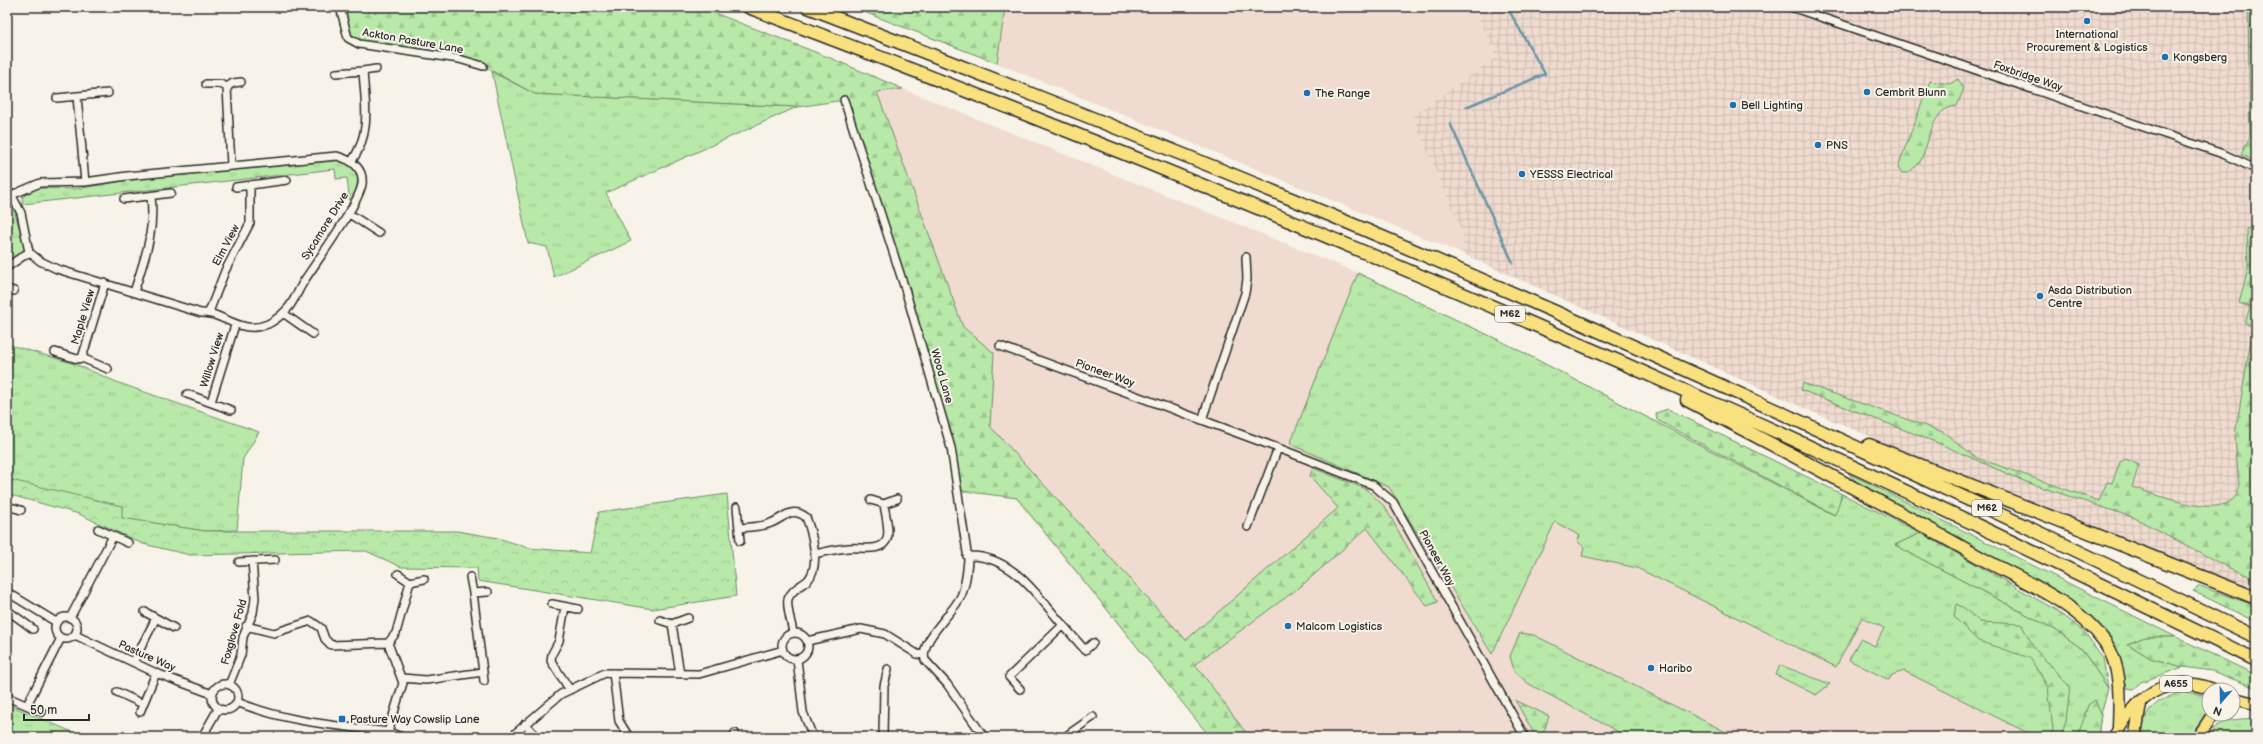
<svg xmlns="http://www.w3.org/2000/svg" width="2263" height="744" font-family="'Balsamiq Sans',sans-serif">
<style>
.built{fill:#efdbcf}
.industrial{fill:url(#industrial-grid)}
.grass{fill:url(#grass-tufts);stroke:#728a6a}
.forest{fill:url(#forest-firs);stroke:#728a6a}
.park{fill:url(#park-crowns);stroke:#728a6a}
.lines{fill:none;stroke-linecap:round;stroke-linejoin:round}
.stream{stroke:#6b93a5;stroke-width:2.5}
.street-casing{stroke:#2b2b2b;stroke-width:10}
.primary-casing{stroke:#2b2b2b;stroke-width:14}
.highway-casing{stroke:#2b2b2b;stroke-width:15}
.street{stroke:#f7f3e8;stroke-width:7}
.primary{stroke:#fae180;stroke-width:11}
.highway{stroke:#fae180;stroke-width:12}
.poi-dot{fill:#1f6fb2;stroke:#f7f3e8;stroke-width:1.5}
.labels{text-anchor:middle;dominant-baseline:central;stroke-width:4;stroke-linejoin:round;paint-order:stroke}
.shield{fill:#f7f3e8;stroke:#686764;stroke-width:1}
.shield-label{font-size:10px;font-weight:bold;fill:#2b2b2b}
.poi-label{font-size:11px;fill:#2b2b2b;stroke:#f7f3e8;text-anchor:start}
.street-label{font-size:11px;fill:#2b2b2b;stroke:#f7f3e8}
</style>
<defs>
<pattern id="industrial-grid" width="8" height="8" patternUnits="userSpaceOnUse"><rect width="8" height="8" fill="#efdbcf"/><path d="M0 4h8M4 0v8" fill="none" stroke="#cdbcb2"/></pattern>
<pattern id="grass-tufts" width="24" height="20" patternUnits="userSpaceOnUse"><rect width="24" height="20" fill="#b8e9a9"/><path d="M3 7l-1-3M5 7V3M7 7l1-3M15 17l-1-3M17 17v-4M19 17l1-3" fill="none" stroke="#9ec892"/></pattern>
<pattern id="forest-firs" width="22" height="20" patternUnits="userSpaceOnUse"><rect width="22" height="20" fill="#b8e9a9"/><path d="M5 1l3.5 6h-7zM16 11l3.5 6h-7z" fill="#9ec892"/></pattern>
<pattern id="park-crowns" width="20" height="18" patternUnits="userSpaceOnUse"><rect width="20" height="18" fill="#b8e9a9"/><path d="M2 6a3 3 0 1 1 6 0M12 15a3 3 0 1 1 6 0" fill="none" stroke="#9ec892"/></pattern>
</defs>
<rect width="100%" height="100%" fill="#f7f3e8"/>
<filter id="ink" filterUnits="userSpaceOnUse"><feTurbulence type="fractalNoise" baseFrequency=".025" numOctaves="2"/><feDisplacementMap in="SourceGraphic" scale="8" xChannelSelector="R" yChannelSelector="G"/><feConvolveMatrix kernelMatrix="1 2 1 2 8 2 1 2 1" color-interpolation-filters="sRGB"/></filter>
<g filter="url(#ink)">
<path class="built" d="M1005 7H1474L1496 57 1412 116 1463 235V254L997 63Z
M903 89 1358 273 1505 343 2054 629 2108 688 2101 714 2098 737H1210L974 448 877 91Z"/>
<path class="industrial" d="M1474 7H2256V590L2025 503 1813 412 1463 254V235L1412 116 1496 57Z"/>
<path class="grass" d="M492 72 535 94 797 107 606 193 631 241 554 277 547 247 528 243Z
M343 160C363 174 359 185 350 204L347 178 336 179 335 169 23 204 22 197 38 188 76 189 134 179Z
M7 204 13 205 25 250 7 261Z
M2256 219V317L2251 228 2253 220Z
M1358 273 1505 343 1834 515 1842 494 1921 533 1895 545 2054 629 2081 648 2108 688 2101 714 2098 737H2036L1904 671 1892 675 1889 680 1849 660 1860 639 1875 646 1884 628 1862 617 1836 667 1637 568 1582 556 1584 547 1577 541 1580 536 1555 522 1492 654 1389 487 1290 444Z
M7 344 75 364 119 383 259 432 243 459 237 530 205 531 121 518 122 506 7 483Z
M1848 473 2176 637H2145L2128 644 2150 658 2183 667 2141 682 2133 689 2127 688C2117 646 2111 637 2078 609L1860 485Z
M1520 633 1534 635 1736 737H1628L1529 684 1514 671 1510 656Z
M1780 665 1830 684 1816 695 1776 675Z
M2182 692 2196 693 2209 697V711L2197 726 2192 737H2140C2145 709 2155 700 2182 692Z
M7 704 84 737H7Z
M2256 718V737H2209C2217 717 2238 720 2256 718Z"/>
<path class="forest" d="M341 7H699L828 57 903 89 877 92 963 327 994 353 990 426 1186 640 1338 508 1310 476 1313 468 1366 489 1385 507 1438 602 1427 606 1367 528 1300 587 1195 664 1249 737H1210L1017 498 962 491 844 100 797 107 535 94 483 66 363 44 349 37Z
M851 7H1005L997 63Z
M2248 7H2256V161L2241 155 2250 137Z
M1958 79 1964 88 1957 106C1931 107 1930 142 1921 160 1919 165 1912 169 1908 173H1902L1898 167 1930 81 1950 84Z
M2251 228 2256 317V579L2227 567 2135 518 2026 482 1938 443 1801 390 1803 383 1943 432 1977 458 2099 501 2107 482 2112 483 2120 462 2126 459 2139 465 2132 487C2156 494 2231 526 2239 488L2235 435 2253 327 2245 323 2250 307 2239 303 2248 269 2247 229Z
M1668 409 1842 494 1835 515 1657 420 1656 413Z
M1921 533 2056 610 2083 630 2103 658 2108 688 2081 648 2054 629 1895 545Z
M2200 586 2256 606V622L2193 591Z
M1956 604 1964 608 1980 622 2021 624 2035 649 2070 687 2066 721 2061 737H2050L2053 730 2048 687 2030 658 1978 641 1954 617Z
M2145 637H2176L2256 675V688L2212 671 2183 667 2150 658 2128 644Z
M1515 700 1549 716 1542 737H1536Z
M2095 700 2101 714 2098 737H2078L2088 705Z"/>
<path class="park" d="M7 479 122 506V518L205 531H457L498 538 529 548 590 553 599 512 727 494 736 596 653 609 478 581 477 568 401 567 366 551 190 555 143 544 79 514 7 494Z"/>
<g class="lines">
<path class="stream" d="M1466 107 1545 74 1507 7
M1450 123 1513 263"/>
<g class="street-casing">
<path id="street" d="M340 7 348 38 359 44 459 59 483 66
M1791 7 2223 154 2256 169
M336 73 363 71
M206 84H220L227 87
M227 87 231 166
M227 87 233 83 241 82
M77 97 85 182
M57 98 108 93
M844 100 905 289 951 448 968 559C967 572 966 585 961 596 953 614 919 640 925 660L947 684 984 737
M352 161C372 132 365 104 363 71L376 69
M236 187 287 180
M7 197 40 183 85 182 127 176 337 156C351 160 364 167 362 184 359 204 317 261 304 281 299 289 295 299 289 307 283 314 276 320 268 324 240 336 222 311 201 313L57 269 40 261 29 252 21 213 12 196
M124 199 171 193
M348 213 379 233
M1246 257 1247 279 1245 293 1202 420 1278 448
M7 267 29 252
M7 289 14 291
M134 292C145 257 155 233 151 196
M209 312 225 271 250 223V185
M283 313 313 334
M1000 346 1202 420
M55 352 77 359 82 358 105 283
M82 358 108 369
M187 394 231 410
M211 402 235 325
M871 500 884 504 897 499
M7 506 21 510
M737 507 740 541
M1248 527 1278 448 1373 485 1393 502 1525 737
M739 528C749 527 762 527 771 523 784 518 791 506 806 517 812 533 821 565 808 580 801 586 791 590 788 599 786 608 792 624 793 633
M98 529 128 543
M814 554C825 552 836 549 848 548 858 546 879 553 886 541 891 533 885 514 884 504
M967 556C1012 554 1037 596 1063 625
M239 562 275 560
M398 574 410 582 424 579
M470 577 473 593
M7 592 56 622
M552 604 578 609
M565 607 559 641 552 654 551 661 570 690
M7 610 33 629
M145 612 174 628
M55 628a11 11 0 1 1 22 0a11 11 0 1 1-22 0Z
M70 618 113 536
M660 620 672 624 688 618
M672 624 680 674
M246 626 274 633 311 621 321 628 325 639 331 645 388 643
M782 646a13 13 0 1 1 26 0a13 13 0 1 1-26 0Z
M75 635 156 673 212 694
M807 641 861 629 885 634 917 654 923 655
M388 643 396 633 410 582
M797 659 803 712 813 737
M134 661 156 618
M483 672 484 681
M613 673 619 721 629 737
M402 678 426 680 483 672 473 593 488 592
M212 697a13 13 0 1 1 26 0a13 13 0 1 1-26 0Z
M229 685 241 655 243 637 253 613 255 598 252 561
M1020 689 1009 677 1063 625 1085 650 1093 643
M117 692 143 704
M7 697 42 712
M237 702C289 723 334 725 388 732L402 737
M27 705 61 638
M140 712 156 673
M525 724 537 737
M388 732 403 683 388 643
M735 733 736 737
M202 737 218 709
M511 737 561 694 605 673 699 674 783 650
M883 737 884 686 888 669
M1065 737 1073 731
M1078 737 1073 731 1093 717"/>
</g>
<g class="primary-casing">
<path id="primary" d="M2233 698 2256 704
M2114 737C2136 697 2167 671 2214 690
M2135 737 2141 701
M2198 737 2210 719 2217 714"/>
</g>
<g class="highway-casing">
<path id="highway" d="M748 7C1080 132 1409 267 1733 412 1909 491 2083 576 2256 660
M808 7C995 79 1183 153 1368 231 1667 358 1963 494 2256 637
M1687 400C1785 451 1884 503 1981 558 2023 581 2076 602 2105 642 2122 667 2120 698 2119 727
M1869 445 2256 598"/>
</g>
<use href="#street" class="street"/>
<use href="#primary" class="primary"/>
<use href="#highway" class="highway"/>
</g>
</g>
<g class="poi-dot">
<circle cx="2087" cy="21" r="4"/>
<circle cx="2165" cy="57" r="4"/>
<circle cx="1867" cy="92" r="4"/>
<circle cx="1307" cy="93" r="4"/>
<circle cx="1733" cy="105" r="4"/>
<circle cx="1818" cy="145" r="4"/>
<circle cx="1522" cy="174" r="4"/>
<circle cx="2040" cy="296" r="4"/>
<circle cx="1288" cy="626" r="4"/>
<circle cx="1651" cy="668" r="4"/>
<rect x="338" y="715" width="8" height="8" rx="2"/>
</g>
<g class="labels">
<g class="shield">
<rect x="1495" y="306" width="30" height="16" rx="3"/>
<rect x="1972" y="500" width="30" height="16" rx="3"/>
<rect x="2160" y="676" width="32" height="16" rx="3"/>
</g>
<g class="shield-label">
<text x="1510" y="314">M62</text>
<text x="1987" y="508">M62</text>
<text x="2176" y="684">A655</text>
</g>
<g class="poi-label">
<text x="2087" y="34" text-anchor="middle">International<tspan x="2087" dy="13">Procurement &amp; Logistics</tspan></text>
<text x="2173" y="57">Kongsberg</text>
<text x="1875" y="92">Cembrit Blunn</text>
<text x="1315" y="93">The Range</text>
<text x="1741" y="105">Bell Lighting</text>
<text x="1826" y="145">PNS</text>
<text x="1530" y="174">YESSS Electrical</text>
<text x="2048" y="290">Asda Distribution<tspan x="2048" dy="13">Centre</tspan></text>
<text x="1296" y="626">Malcom Logistics</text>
<text x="1659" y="668">Haribo</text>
<text x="350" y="719">Pasture Way Cowslip Lane</text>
</g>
<g class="street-label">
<text transform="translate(413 41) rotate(10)">Ackton Pasture Lane</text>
<text transform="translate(2028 76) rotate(19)">Foxbridge Way</text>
<text transform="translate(325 226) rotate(-58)">Sycamore Drive</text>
<text transform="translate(226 245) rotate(-62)">Elm View</text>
<text transform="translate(83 317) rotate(-73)">Maple View</text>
<text transform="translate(212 360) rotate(-73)">Willow View</text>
<text transform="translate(1105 373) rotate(20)">Pioneer Way</text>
<text transform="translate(942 376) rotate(74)">Wood Lane</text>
<text transform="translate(1437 558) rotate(61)">Pioneer Way</text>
<text transform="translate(234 632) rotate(-74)">Foxglove Fold</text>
<text transform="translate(147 656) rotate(24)">Pasture Way</text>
</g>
</g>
<rect width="2263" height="744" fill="none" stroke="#f7f3e8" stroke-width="24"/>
<rect x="12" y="12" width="2239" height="720" fill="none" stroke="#2b2b2b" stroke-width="1.5" filter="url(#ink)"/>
<g transform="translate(2221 702) rotate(200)"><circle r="19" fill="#f7f3e8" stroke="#a5a39c"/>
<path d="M0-3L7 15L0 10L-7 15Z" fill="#1f6fb2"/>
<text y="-6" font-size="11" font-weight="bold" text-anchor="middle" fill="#2b2b2b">N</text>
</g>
<path d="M24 714v6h65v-6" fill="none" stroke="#2b2b2b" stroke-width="2"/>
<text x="30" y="714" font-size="12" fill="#2b2b2b" stroke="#f7f3e8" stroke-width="3" paint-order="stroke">50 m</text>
</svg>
